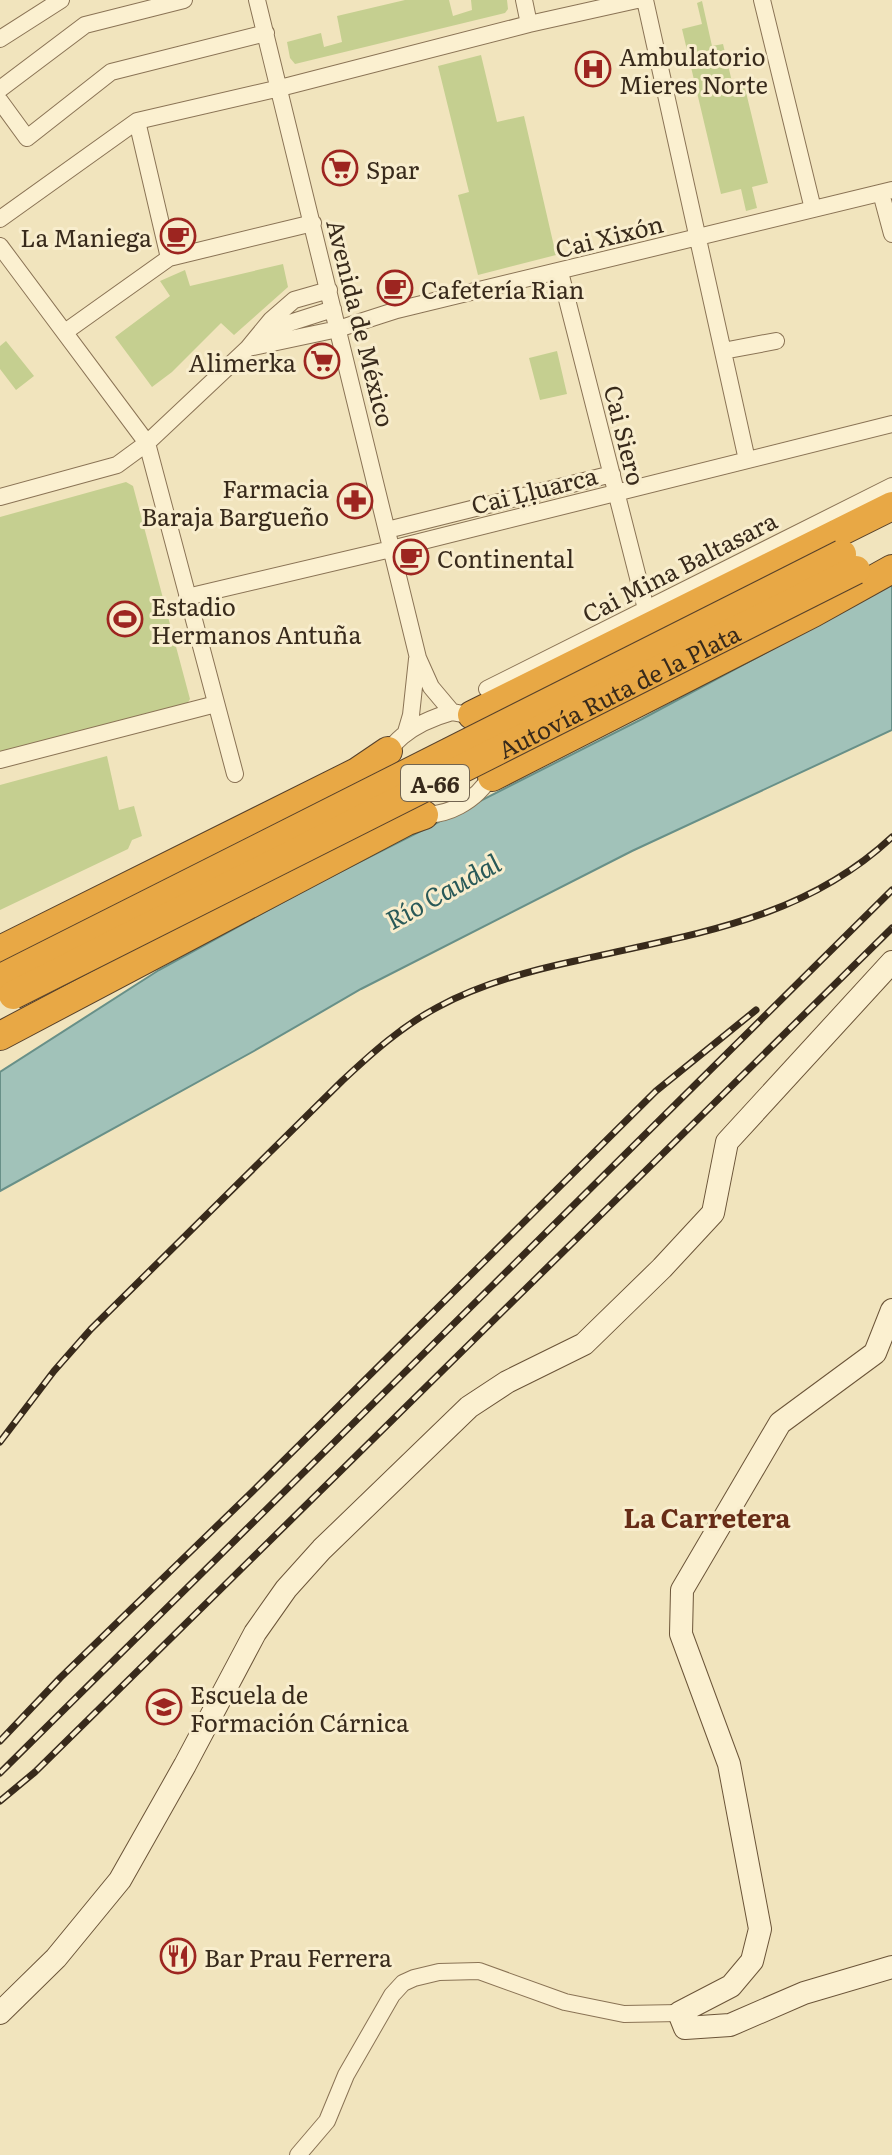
<svg xmlns="http://www.w3.org/2000/svg" width="892" height="2155" font-family="Literata,serif">
<style>
.green{fill:#c5cf90}
.water{fill:#a1c2b9;stroke:#689088;stroke-width:2}
.lines{fill:none;stroke-linecap:round;stroke-linejoin:round}
.street-casing{stroke:#8a7355;stroke-width:18}
.secondary-casing{stroke:#6b5438;stroke-width:24}
.highway-casing{stroke:#57412a;stroke-width:30}
.street{stroke:#fbf0d0;stroke-width:16}
.secondary{stroke:#fbf0d0;stroke-width:22}
.highway{stroke:#e8a845;stroke-width:28}
.rail-casing{stroke:#382a1b;stroke-width:7}
.rail{stroke:#f8edcd;stroke-width:4;stroke-dasharray:12;stroke-linecap:butt}
.highway-bridge-casing{stroke:#57412a;stroke-width:30;stroke-linecap:butt}
.highway-bridge{stroke:#e8a845;stroke-width:28}
.labels{text-anchor:middle;dominant-baseline:central;stroke-width:6;stroke-linejoin:round;paint-order:stroke}
.shield{fill:#f8edcd;stroke:#726450;stroke-width:2}
.shield-label{font-size:22px;font-weight:bold;fill:#382a1b}
.poi-label{font-size:24px;fill:#382a1b;stroke:#f8edcd;text-anchor:start}
.street-label{font-size:24px;fill:#382a1b;stroke:#f8edcd}
.water-label{font-size:26px;font-style:italic;fill:#295958;stroke:#f8edcd}
.neighbourhood-label{font-size:26px;font-weight:bold;fill:#672c17;stroke:#f8edcd}
</style>
<rect width="100%" height="100%" fill="#f1e4bd"/>
<path class="green" d="M405 0H449L453 16 472 10 471 0H507L508 9 505 13 295 64 290 58 287 42 321 33 324 47 342 42 337 16Z
M702 1 712 46 723 44 733 86 744 84 768 183 752 187 757 208 746 211 741 189 721 194 682 29 702 24 697 3Z
M481 55 497 122 524 116 556 255 478 275 458 195 469 192 438 66Z
M283 264 288 287 234 335 221 323 172 372 152 387 115 337 170 296 160 281 185 270 190 286Z
M6 341 34 376 16 390 0 369V346Z
M557 351 567 394 540 400 529 358Z
M126 482 133 486 190 699 187 704 0 754V517Z
M107 756 119 810 134 806 142 836 132 840 128 849 0 910V785Z"/>
<path class="water" d="M892 582V730L632 851 361 989 254 1051 0 1191V1072L159 970 314 885 642 719 836 615Z"/>
<g class="lines">
<g class="street-casing">
<path id="street" d="M257 0 418 658 431 687 452 712
M524 0 529 24
M645 0 747 460
M762 0 813 209
M0 39 61 0
M0 89 85 25 184 0
M0 101 27 138 111 72 266 33
M137 121 169 258
M881 193 892 234
M0 219 137 121 280 88 529 24 637 0
M0 246 147 443 235 774
M560 272 646 609
M65 332 169 258 313 223
M265 336 277 327 333 309
M248 348 338 329 397 310 892 190
M723 351 776 341
M0 497 117 465 147 443 248 348 271 320 294 300 329 290
M387 530 612 474
M187 597 391 549 892 424
M487 689 892 486
M452 712C549 726 474 830 415 812 400 808 392 800 386 784 373 744 420 721 452 712Z
M406 732 411 715 417 659
M0 760 216 704
M298 2155 327 2121 346 2075 392 1995 403 1983 414 1978 439 1972 479 1971 565 2002 624 2014 679 2013"/>
</g>
<g class="secondary-casing">
<path id="secondary" d="M892 1310 875 1353 780 1423 682 1590 681 1634 729 1764 760 1929 752 1961 731 1986 679 2013 685 2028 730 2025 804 1993 892 1967
M0 2013 56 1958 120 1880 185 1765 255 1633 286 1589 322 1549 469 1407 507 1382 584 1344 662 1268 713 1213 727 1142 892 962"/>
</g>
<g class="highway-casing">
<path id="highway" d="M472 715 892 506
M492 777 813 613 892 569
M0 950 357 772 388 751
M0 1036 407 821 424 815"/>
</g>
<use href="#street" class="street"/>
<use href="#secondary" class="secondary"/>
<use href="#highway" class="highway"/>
<g class="rail-casing">
<path id="rail" d="M0 1442 54 1371 91 1329 342 1081C372 1053 402 1026 438 1007 480 984 528 971 575 961 691 934 802 921 892 837
M0 1741 60 1678 253 1491 656 1091 756 1010
M0 1773 892 890
M0 1801 35 1772 892 928"/>
</g>
<use href="#rail" class="rail"/>
<g class="highway-bridge-casing">
<g id="highway-bridge">
<path d="M3 977 842 554"/>
<path id="s1" d="M13 995 856 570"/>
</g>
</g>
<use href="#highway-bridge" class="highway-bridge"/>
</g>
<defs>
<g id="hospital-ring" transform="scale(1.8)"><circle r="9.5" fill="#f8edcd" stroke="#9d2520" stroke-width="1.5"/><path d="M-5-5h3v3.5h4V-5h3V5h-3V1.5h-4V5h-3Z" fill="#9d2520"/></g>
<g id="supermarket-ring" transform="scale(1.8)"><circle r="9.5" fill="#f8edcd" stroke="#9d2520" stroke-width="1.5"/><path d="M-6-5.5h2.5l.6 2H6L4.5 2H-2.5L-4.4-4H-6ZM-1.5 3.2a1.3 1.3 0 1 0 .1 0ZM3 3.2a1.3 1.3 0 1 0 .1 0Z" fill="#9d2520"/></g>
<g id="cafe-ring" transform="scale(1.8)"><circle r="9.5" fill="#f8edcd" stroke="#9d2520" stroke-width="1.5"/><path d="M-5.5-4.5H6V0H3Q3 3.5 0 3.5H-2.5Q-5.5 3.5-5.5 0ZM3-3.2v2h1.7v-2ZM-6 4.5H4V6H-6Z" fill="#9d2520"/></g>
<g id="pharmacy-ring" transform="scale(1.8)"><circle r="9.5" fill="#f8edcd" stroke="#9d2520" stroke-width="1.5"/><path d="M-2-6h4v4h4v4h-4v4h-4v-4h-4v-4h4Z" fill="#9d2520"/></g>
<g id="stadium-ring" transform="scale(1.8)"><circle r="9.5" fill="#f8edcd" stroke="#9d2520" stroke-width="1.5"/><path d="M0-5a6.5 5 0 1 0 0 10a6.5 5 0 1 0 0-10ZM-3.5-1.8h7v3.6h-7Z" fill="#9d2520"/></g>
<g id="university-ring" transform="scale(1.8)"><circle r="9.5" fill="#f8edcd" stroke="#9d2520" stroke-width="1.5"/><path d="M0-5L7-2L0 1L-7-2ZM-4 1L0 2.5L4 1V4Q0 6-4 4Z" fill="#9d2520"/></g>
<g id="restaurant-ring" transform="scale(1.8)"><circle r="9.5" fill="#f8edcd" stroke="#9d2520" stroke-width="1.5"/><path d="M-5-6h1v4h1v-4h1v4h1v-4h1v5L-1.5 .5V6h-2V.5L-5-1ZM5-6V6H3V1.5H1.5Q1.5-4 5-6Z" fill="#9d2520"/></g>
</defs>
<g fill-rule="evenodd">
<use href="#hospital-ring" x="593" y="69"/>
<use href="#supermarket-ring" x="340" y="168"/>
<use href="#cafe-ring" x="178" y="236"/>
<use href="#cafe-ring" x="395" y="288"/>
<use href="#supermarket-ring" x="322" y="361"/>
<use href="#pharmacy-ring" x="355" y="501"/>
<use href="#cafe-ring" x="411" y="557"/>
<use href="#stadium-ring" x="125" y="619"/>
<use href="#university-ring" x="164" y="1707"/>
<use href="#restaurant-ring" x="178" y="1956"/>
</g>
<g class="labels">
<rect class="shield" x="401" y="765" width="68" height="36" rx="6"/>
<g class="shield-label">
<text x="435" y="783">A-66</text>
</g>
<g class="poi-label">
<text x="619" y="55">Ambulatorio<tspan x="619" dy="28">Mieres Norte</tspan></text>
<text x="366" y="168">Spar</text>
<text x="152" y="236" text-anchor="end">La Maniega</text>
<text x="421" y="288">Cafetería Rian</text>
<text x="296" y="361" text-anchor="end">Alimerka</text>
<text x="329" y="487" text-anchor="end">Farmacia<tspan x="329" dy="28">Baraja Bargueño</tspan></text>
<text x="437" y="557">Continental</text>
<text x="151" y="605">Estadio<tspan x="151" dy="28">Hermanos Antuña</tspan></text>
<text x="190" y="1693">Escuela de<tspan x="190" dy="28">Formación Cárnica</tspan></text>
<text x="204" y="1956">Bar Prau Ferrera</text>
</g>
<g class="street-label">
<text transform="translate(609 235) rotate(-14)">Cai Xixón</text>
<text transform="translate(362 323) rotate(76)">Avenida de México</text>
<text transform="translate(626 435) rotate(76)">Cai Siero</text>
<text transform="translate(534 489) rotate(-14)">Cai Ḷḷuarca</text>
<text transform="translate(679 566) rotate(-27)">Cai Mina Baltasara</text>
<text stroke="none"><textPath href="#s1" startOffset="678">Autovía Ruta de la Plata</textPath></text>
</g>
<g class="water-label">
<text transform="translate(442 890) rotate(-29)">Río Caudal</text>
</g>
<g class="neighbourhood-label">
<text x="707" y="1516">La Carretera</text>
</g>
</g>
</svg>
